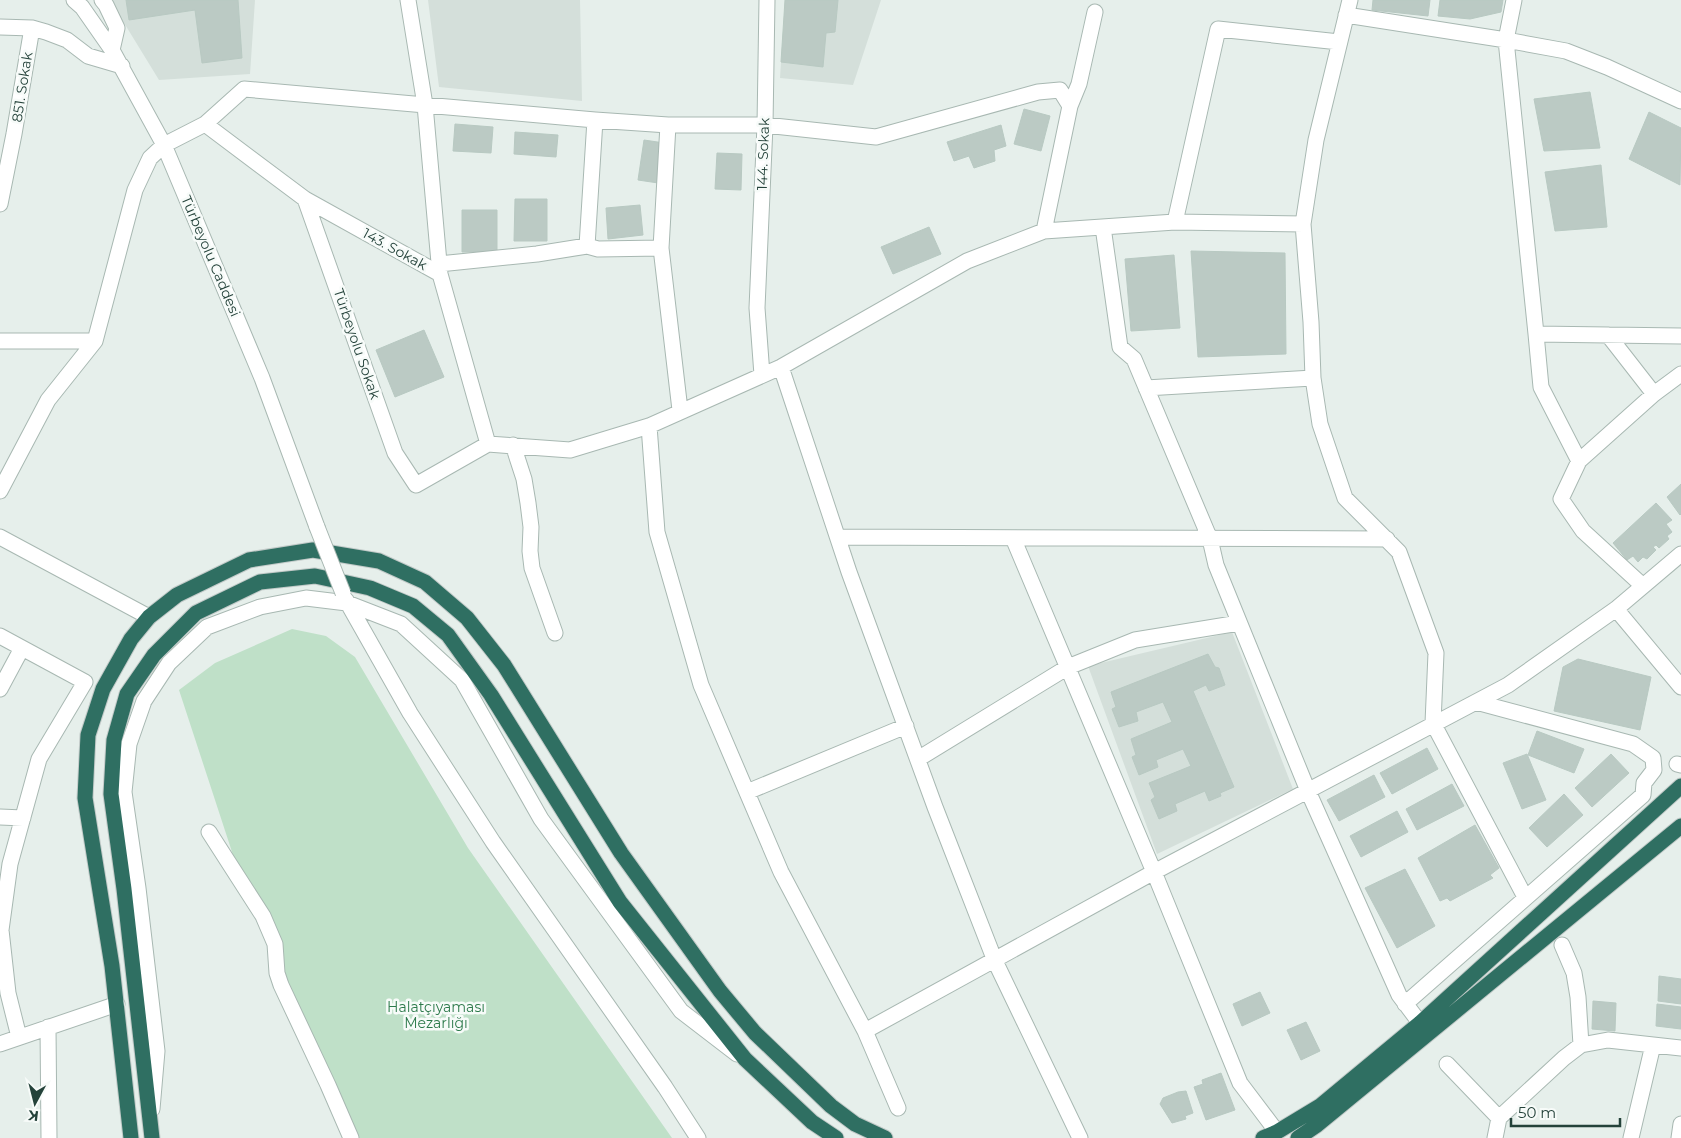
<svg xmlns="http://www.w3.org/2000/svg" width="1681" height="1138" font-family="Montserrat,sans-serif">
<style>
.built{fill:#d4dfda}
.green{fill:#bfe0c8}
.building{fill:#bbcac4;stroke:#b8c9c2}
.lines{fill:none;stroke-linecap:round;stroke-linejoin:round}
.minor-casing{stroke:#a8b8b2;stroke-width:17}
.highway-casing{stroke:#c2cac8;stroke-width:17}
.minor{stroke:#fff;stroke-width:15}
.highway{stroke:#2f6f62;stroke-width:15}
.minor-bridge-casing{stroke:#a8b8b2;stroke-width:17;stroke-linecap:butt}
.minor-bridge{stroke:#fff;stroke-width:15}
.labels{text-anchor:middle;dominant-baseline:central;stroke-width:5;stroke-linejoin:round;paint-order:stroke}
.street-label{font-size:14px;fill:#24423a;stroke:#f7fbf9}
.park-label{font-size:14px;fill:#2d7a4b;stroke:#f7fbf9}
</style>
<rect width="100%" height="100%" fill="#e6efeb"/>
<path class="built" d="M110 0H255L250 74 159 80Z
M428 0H580L582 101 439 87Z
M785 0H881L853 85 780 78Z
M1232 632 1293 789 1157 854 1088 666Z"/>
<path class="green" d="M292 629 326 636 355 657 468 848 672 1138H354L282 975 283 944 234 858 179 690 215 663Z"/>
<path class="building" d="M126 0H238L242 58 202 63 195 10 129 20Z
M785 0H838L835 32 826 33 823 67 781 62Z
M1373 0H1430L1428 16 1372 10Z
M1440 0H1503L1501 12 1470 19 1438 16Z
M1590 92 1600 148 1544 151 1534 99Z
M1024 109 1050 116 1041 151 1014 144Z
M1649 112 1681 128 1680 185 1629 159Z
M455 124 493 127 491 153 453 151Z
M1001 125 1006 146 994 150 995 161 974 168 969 156 954 161 947 142Z
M515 132 558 135 556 157 514 154Z
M644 140 671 144 665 184 638 180Z
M717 153 742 154 741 190 715 189Z
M1601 165 1607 227 1555 231 1545 172Z
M515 199H547V241H514Z
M640 205 643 235 608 239 606 208Z
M462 210H497V252H462Z
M929 227 941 254 893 274 881 247Z
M1191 251 1285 253 1286 354 1198 357Z
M1174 255 1180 328 1131 331 1125 259Z
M424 330 444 377 395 397 376 350Z
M1681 484V514L1680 515 1667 497Z
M1656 503 1672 520 1666 524 1672 532 1667 536 1669 539 1659 548 1656 545 1653 547 1656 550 1647 559 1643 557 1638 562 1633 556 1627 560 1613 543Z
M1208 654 1215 667 1219 668 1225 685 1209 691 1206 685 1193 691 1234 787 1220 793 1221 796 1209 801 1205 791 1175 804 1177 811 1159 819 1151 800 1155 797 1149 783 1191 766 1183 749 1156 760 1158 767 1139 775 1132 757 1136 755 1131 739 1172 722 1163 702 1136 712 1138 721 1119 727 1112 709 1116 707 1111 692Z
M1578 659 1651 677 1640 730 1554 711 1563 667Z
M1537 731 1584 749 1574 773 1528 755Z
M1427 748 1438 769 1392 794 1380 773Z
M1527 754 1546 800 1522 809 1503 763Z
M1611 754 1629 773 1592 807 1575 788Z
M1374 775 1385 797 1339 821 1327 800Z
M1452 784 1464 806 1417 830 1406 809Z
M1564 794 1583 815 1547 847 1529 828Z
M1397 811 1408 832 1361 857 1350 836Z
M1475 825 1499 868 1490 875 1493 878 1450 901 1447 898 1440 901 1418 858Z
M1405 869 1435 926 1397 948 1365 888Z
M1659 976 1681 979V1004L1658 1001Z
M1260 992 1270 1013 1242 1026 1233 1004Z
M1593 1001 1616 1003 1615 1031 1592 1029Z
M1657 1004 1681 1007V1029L1656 1026Z
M1306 1022 1320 1051 1301 1060 1287 1030Z
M1221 1073 1235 1110 1206 1120 1194 1087 1203 1084 1202 1080Z
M1186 1091 1193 1113 1185 1116 1186 1119 1172 1123 1160 1104 1163 1098 1178 1092Z"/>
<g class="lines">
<g class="minor-casing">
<path id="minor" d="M74 0 82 7 112 50 164 145 262 378 317 527
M102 0 106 5 117 28 112 50
M408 0 425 105 440 274 488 444
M1350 0 1316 140 1303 224 1311 322 1313 378 1320 424 1345 498 1399 552 1436 653 1433 723 1525 897
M1514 0 1506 40 1536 334 1681 336
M1346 15 1506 40 1566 51 1607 67 1681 101
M0 27 32 28 46 32 67 40 88 56 122 66
M1070 106 1079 84 1095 12
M205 124 305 199 440 274
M668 125 661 248 680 410
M305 199 395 453 416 485 488 444 570 450 649 426 781 367 967 261 1044 231 1175 222 1303 224
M0 204 14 134 32 28
M1175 222 1218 29 1339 42
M1103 227 1120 347 1134 359 1210 539 1216 565 1308 791 1399 995 1420 1023
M587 246 595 120
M439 264 537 254 587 246 598 249 661 248
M1536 334 1541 387 1579 461
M1608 335 1654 394
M0 341H95
M781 367 849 572 935 807 995 961 1080 1138
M762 375 757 308 765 125 767 0
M1146 388 1313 378
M649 426 657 532 701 685 781 872 865 1031 898 1108
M513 445 524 479 528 503 531 527 530 551 532 568 555 633
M0 491 48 400 95 341 135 190 150 158 164 145 205 124 244 89 595 120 668 125H765L876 137 1038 92 1060 90 1070 106 1044 231
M0 537 149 617
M838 537 1387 539
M1013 538 1154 872 1240 1083 1277 1132
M1643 586 1583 531 1561 499 1579 461 1654 394 1681 374
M346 600 410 713 493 842 665 1087 698 1138
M1616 609 1681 687
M0 636 85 682 39 759 10 864 1 930 8 993 19 1037
M0 689 22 648
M918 759 1068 667 1135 640 1239 623
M1677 764 1681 765
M747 792 906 726
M0 817 23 818
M209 832 263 916 275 944 277 973 281 985 328 1085 351 1138
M1562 945 1574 973 1578 997 1581 1045
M1405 1004 1643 795 1644 783 1654 770 1653 758 1633 744 1476 702
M48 1027 49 1138
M865 1031 1154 872 1508 685 1616 609 1681 554
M0 1044 117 1004
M1447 1064 1499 1118
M152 1109 157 1051 138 888 124 792 129 744 144 701 169 663 207 627 260 607 306 598 347 603 401 624 462 680 541 819 681 1011 737 1054
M1495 1138 1499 1118 1564 1058 1581 1045 1608 1040 1681 1048
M1631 1138 1653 1045
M1679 1138 1681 1124"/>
</g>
<g class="highway-casing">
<path id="highway" d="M131 1138 112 966 85 798 88 735 103 689 131 639 149 617 177 595 249 560 313 550 379 561 425 582 467 618 504 665 621 853 720 991 755 1033 831 1106 855 1124 885 1138
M152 1138 124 889 111 794 114 740 127 694 154 655 196 613 260 582 315 576 370 588 413 606 448 635 491 695 620 902 745 1059 812 1122 836 1138
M1263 1138 1277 1132 1320 1106 1420 1023 1681 786
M1298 1138 1317 1125 1681 826"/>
</g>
<use href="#minor" class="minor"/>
<use href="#highway" class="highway"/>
<g class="minor-bridge-casing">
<path id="minor-bridge" d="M317 527 343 593"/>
</g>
<use href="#minor-bridge" class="minor-bridge"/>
</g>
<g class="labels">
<g class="street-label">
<text transform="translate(22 87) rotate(-81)">851. Sokak</text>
<text transform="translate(763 154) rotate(-88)">144. Sokak</text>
<text transform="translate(395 249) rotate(29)">143. Sokak</text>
<text transform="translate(211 256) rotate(67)">Türbeyolu Caddesi</text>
<text transform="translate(357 344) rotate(71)">Türbeyolu Sokak</text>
</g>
<g class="park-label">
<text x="436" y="1007">Halatçıyaması<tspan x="436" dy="16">Mezarlığı</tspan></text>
</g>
</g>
<g transform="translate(35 1103) rotate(187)" stroke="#f7fbf9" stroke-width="4" paint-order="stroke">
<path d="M0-4L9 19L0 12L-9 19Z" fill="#24423a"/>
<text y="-8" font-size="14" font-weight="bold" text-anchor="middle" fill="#24423a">K</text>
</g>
<path d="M1511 1118v8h109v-8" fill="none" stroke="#24423a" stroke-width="2.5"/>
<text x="1518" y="1118" font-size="15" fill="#24423a" stroke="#f7fbf9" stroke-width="4" paint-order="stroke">50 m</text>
</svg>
